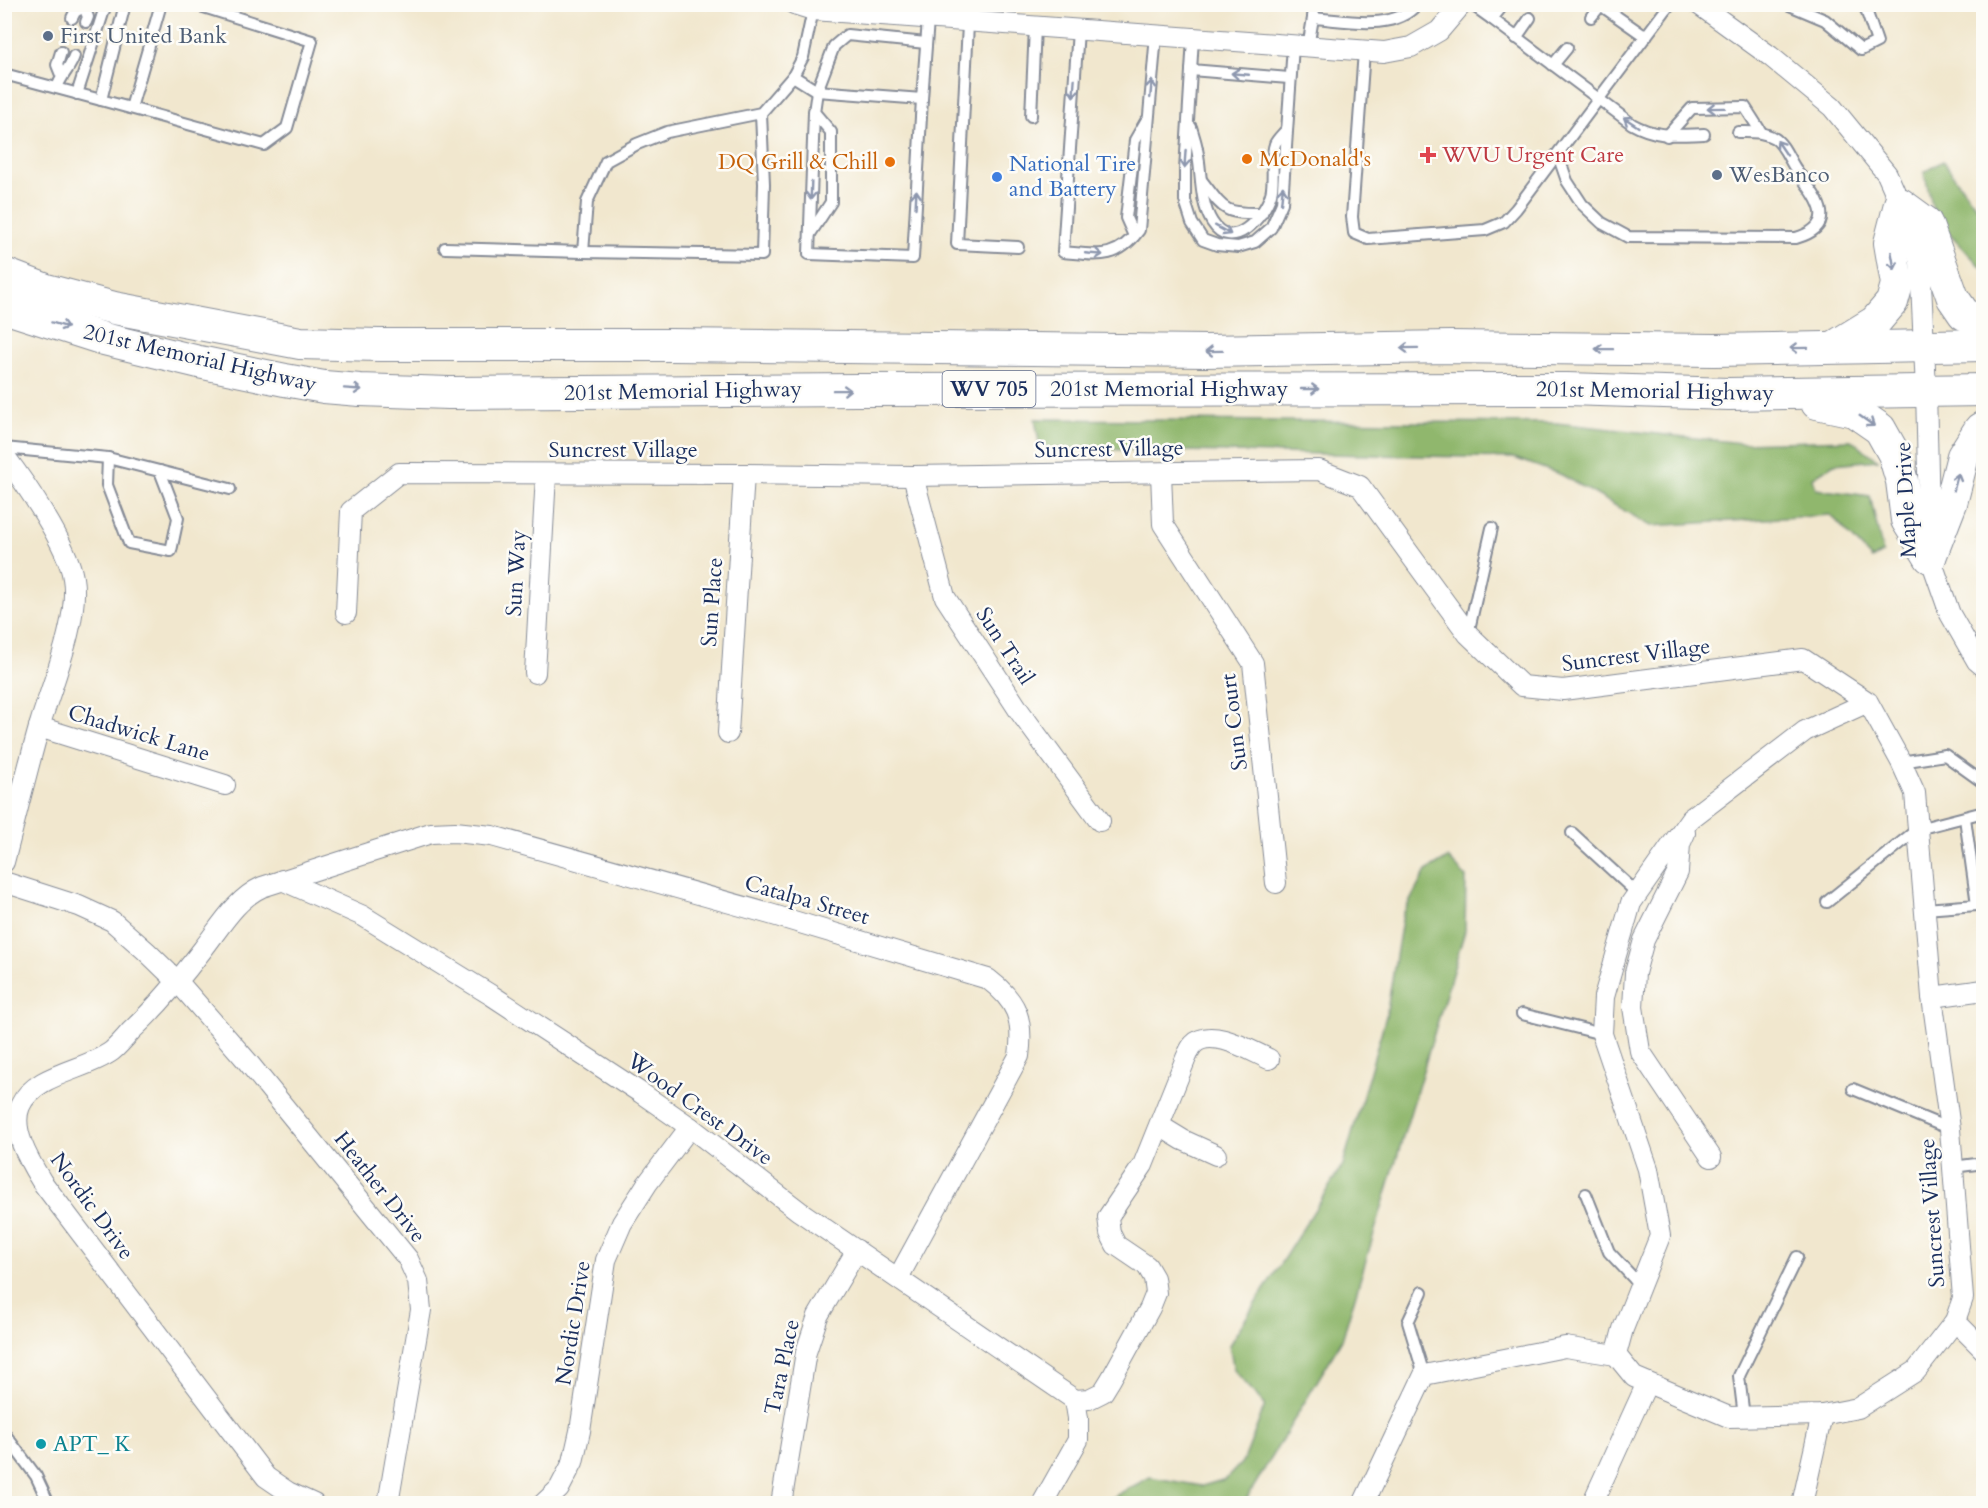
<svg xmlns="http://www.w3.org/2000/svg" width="1988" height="1508" viewBox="0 0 1988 1508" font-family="Cardo,serif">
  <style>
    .forest { fill: #90b76d; stroke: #567366; stroke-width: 1.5 }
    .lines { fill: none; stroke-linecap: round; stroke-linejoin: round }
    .lane-casing { stroke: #868b96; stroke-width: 14 }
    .street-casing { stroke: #868b96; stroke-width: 22 }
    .primary-casing { stroke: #868b96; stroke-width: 34 }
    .lane { stroke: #fff; stroke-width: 10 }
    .street { stroke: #fff; stroke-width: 20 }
    .primary { stroke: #fff; stroke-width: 32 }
    .oneway { stroke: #8d97ae }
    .service-dot { fill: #5c6f8a; stroke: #fdfcf7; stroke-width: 2 }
    .health-dot { fill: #e0444e; stroke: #fdfcf7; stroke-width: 2 }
    .food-dot { fill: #e8710a; stroke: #fdfcf7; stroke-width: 2 }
    .shop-dot { fill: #3f7fe0; stroke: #fdfcf7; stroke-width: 2 }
    .culture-dot { fill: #0f9aa8; stroke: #fdfcf7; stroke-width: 2 }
    .labels { text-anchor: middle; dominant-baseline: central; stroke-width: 5; stroke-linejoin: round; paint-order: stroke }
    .shield { fill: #fdfcf7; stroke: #5f6c8c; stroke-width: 1.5 }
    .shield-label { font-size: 21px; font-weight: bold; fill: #1b2f5e }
    .service-label { font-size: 22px; fill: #4e5e75; stroke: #fdfcf7; text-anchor: start }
    .health-label { font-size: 22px; fill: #be3a42; stroke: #fdfcf7; text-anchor: start }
    .food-label { font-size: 22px; fill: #c56008; stroke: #fdfcf7; text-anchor: start }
    .shop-label { font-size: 22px; fill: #366cbe; stroke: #fdfcf7; text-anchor: start }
    .street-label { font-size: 22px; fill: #1b2f5e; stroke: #fdfcf7 }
    .culture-label { font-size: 22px; fill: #0d838f; stroke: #fdfcf7; text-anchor: start }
  </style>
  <rect width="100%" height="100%" fill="#fdfcf7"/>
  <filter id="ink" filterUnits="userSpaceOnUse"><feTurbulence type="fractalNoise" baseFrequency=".0167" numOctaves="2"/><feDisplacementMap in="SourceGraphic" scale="12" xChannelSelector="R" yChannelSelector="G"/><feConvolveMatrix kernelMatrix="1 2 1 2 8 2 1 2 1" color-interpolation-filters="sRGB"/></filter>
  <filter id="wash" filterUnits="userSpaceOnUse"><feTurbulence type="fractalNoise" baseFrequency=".008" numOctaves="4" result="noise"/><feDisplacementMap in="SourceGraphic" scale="24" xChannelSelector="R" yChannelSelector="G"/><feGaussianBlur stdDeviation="1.35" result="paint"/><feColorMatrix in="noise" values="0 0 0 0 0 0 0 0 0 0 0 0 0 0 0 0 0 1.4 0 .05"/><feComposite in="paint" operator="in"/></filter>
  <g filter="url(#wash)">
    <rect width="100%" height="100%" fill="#f1e7ce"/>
    <g class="forest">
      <polygon points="1943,161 1983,216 1983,267 1981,267 1935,218 1924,172"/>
      <polygon points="1035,419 1556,423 1741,443 1851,440 1878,460 1834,464 1812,478 1816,489 1870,496 1883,553 1872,559 1831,515 1651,526 1562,475 1514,458 1040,448"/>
      <polygon points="1448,858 1466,877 1465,931 1342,1340 1244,1503 1102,1503 1150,1477 1202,1486 1226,1479 1244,1460 1265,1405 1234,1370 1229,1345 1343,1165 1386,1016 1403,914 1426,871"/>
    </g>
  </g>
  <g filter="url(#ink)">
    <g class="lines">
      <g class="lane-casing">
        <g id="lane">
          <polyline points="85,4 84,7 88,17 86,22"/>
          <polyline points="125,4 101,100 264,145 287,128 312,41 194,4"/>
          <polyline points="969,4 957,244 1018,247"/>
          <polyline points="1471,4 1492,19 1504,4"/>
          <polyline points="1599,4 1646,37"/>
          <polyline points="1787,4 1825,20 1861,50 1877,42 1864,4"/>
          <polyline points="1591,17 1600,6"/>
          <polyline points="72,18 75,12 84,7"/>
          <polyline points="1313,18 1314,4"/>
          <path d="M1492,19L1632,124C1657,138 1676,135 1704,134"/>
          <path d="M1078,30L1063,252C1097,255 1116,261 1139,230L1156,35"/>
          <polyline points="1193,38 1185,170 1185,201 1192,223 1203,240 1217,245 1238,247 1255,242 1271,228 1282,203 1293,46"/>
          <polyline points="1516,38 1530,18"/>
          <path d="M1308,47L1313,18C1345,20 1394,32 1417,4"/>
          <polyline points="1364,51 1352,217 1354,233 1368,239 1485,230 1504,222 1516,209 1670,4"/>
          <polyline points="1553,65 1567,48"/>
          <polyline points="1191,70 1289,78"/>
          <polyline points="4,74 101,100"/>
          <polyline points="61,75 57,65 61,52"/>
          <polyline points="793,76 817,91 922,99 928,20"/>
          <path d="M57,88C61,75 70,69 74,56"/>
          <polyline points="77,94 106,4"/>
          <polyline points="922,99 913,258 809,254 814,112 817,91 834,46 847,35 926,43"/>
          <polyline points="131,108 161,4"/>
          <polyline points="1031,116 1035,27"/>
          <path d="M1191,127C1193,134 1196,142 1197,149C1202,172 1199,201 1212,222C1232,254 1264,217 1271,194C1275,179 1270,158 1275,144C1277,139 1284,133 1287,129"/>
          <polyline points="1667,136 1692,108 1745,107 1761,132"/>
          <path d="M1558,155L1567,181L1582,204L1602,223L1628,237L1796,238C1844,224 1812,193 1795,168C1789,159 1783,143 1774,138C1762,131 1751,132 1738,132"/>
          <path d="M1202,181C1225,211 1224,214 1262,213"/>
          <polyline points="810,234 831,202 831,132 814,112"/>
          <polyline points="1134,236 1126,218 1135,140 1146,121"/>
          <polyline points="445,248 583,252 587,202 606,161 637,144 667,132 761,113 793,76 803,57 813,10"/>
          <polyline points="583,252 762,255 764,184 761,113"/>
          <polyline points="4,448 108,458 230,489"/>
          <polyline points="108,458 107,485 129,543 171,551 178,518 160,471"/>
          <polyline points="1468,634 1492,528"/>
          <polyline points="1901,762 1945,755 1984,783"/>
          <polyline points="1572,833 1637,893"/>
          <polyline points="1827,902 1918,829 1984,812"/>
          <polyline points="1925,909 1977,905 1965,818"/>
          <polyline points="1522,1014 1602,1034"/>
          <polyline points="1853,1089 1950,1129"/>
          <polyline points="1953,1167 1984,1163"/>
          <polyline points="1586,1194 1609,1252 1640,1285"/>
          <polyline points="1422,1292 1408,1322 1424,1375"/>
          <polyline points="1744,1417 1739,1376 1797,1257"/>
          <polyline points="4,1433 36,1476 49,1504"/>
        </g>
      </g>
      <g class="street-casing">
        <g id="street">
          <polyline points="794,4 813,10 1384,52 1411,47 1439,31 1462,4"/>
          <polyline points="1698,4 1770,56 1832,107 1887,174 1906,217 1920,262 1926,390 1930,557 1950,614 1977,661 1984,667"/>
          <path d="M4,455C25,483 68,545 73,578C80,618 52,684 40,724C27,770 16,816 4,862"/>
          <polyline points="1161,473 1163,524 1253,663 1276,883"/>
          <polyline points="913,476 945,597 1020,712 1100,821"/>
          <polyline points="346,613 351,511 399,473 744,474 913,476 1319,470 1360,486 1468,634 1522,686 1563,690 1803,659 1868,702 1901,762 1915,793 1932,997 1950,1129 1963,1298 1955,1321 1916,1371 1858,1408 1822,1415 1729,1417 1634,1377 1616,1355 1623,1329 1660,1236 1648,1169 1602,1034 1604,997 1631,903 1690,819 1805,731 1868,702"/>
          <polyline points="535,673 546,475"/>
          <polyline points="39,727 225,785"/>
          <polyline points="728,733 744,474"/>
          <polyline points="1685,833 1680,844 1678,872 1644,940 1635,973 1633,1007 1640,1051 1711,1157"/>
          <polyline points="282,880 363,916 491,995 641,1093 690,1127 799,1211 1075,1400"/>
          <polyline points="4,882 79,906 112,921 146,951 178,982 247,1061 408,1259 418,1281 421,1310 388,1504"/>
          <polyline points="1932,997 1984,990"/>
          <polyline points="1160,1126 1183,1140 1216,1155"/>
          <polyline points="1955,1321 1984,1350"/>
          <path d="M314,1504L288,1492L266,1477L42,1182C30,1162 10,1130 20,1106C35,1073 85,1071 112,1051C119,1045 125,1038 131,1031C158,1006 181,978 203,949C221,926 236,899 262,887L431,833L455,832L492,836L770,914L988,979C1017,1001 1024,1019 1019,1056L898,1278"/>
          <polyline points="543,1504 559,1489 573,1462 580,1431 606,1260 622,1223 647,1184 690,1127"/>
          <polyline points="781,1504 806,1352 818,1316 857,1250"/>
          <path d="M1042,1504L1078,1440V1418L1075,1400L1089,1399L1103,1392L1111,1379L1150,1308L1156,1293L1154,1278L1147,1266L1116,1245L1110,1233L1108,1217L1143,1165L1186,1058C1188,1054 1190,1048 1193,1045C1210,1026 1251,1051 1269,1059"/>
          <polyline points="1363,1504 1424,1375 1565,1347 1616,1355"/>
          <polyline points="1592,1504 1647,1383"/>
          <polyline points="1802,1504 1822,1415"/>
        </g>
      </g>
      <g class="primary-casing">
        <g id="primary">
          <polyline points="4,274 46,290 114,308 300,343 379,345 671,345 1206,351 1450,347 1714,350 1984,345"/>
          <polyline points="4,307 104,339 199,362 285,380 324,387 360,390 449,393 857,390 1567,389 1729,394 1984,390"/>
          <polyline points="1836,346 1875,322 1892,302 1897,284 1890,243 1900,204 1926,223 1953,298 1964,314 1984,323"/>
          <polyline points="1817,403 1854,411 1880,429 1894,454 1902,481 1907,520 1930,557"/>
          <polyline points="1930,557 1951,503 1963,456 1980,429 1984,427"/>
        </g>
      </g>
      <use href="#lane" class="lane"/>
      <use href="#street" class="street"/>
      <use href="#primary" class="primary"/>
    </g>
    <defs><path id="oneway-shaft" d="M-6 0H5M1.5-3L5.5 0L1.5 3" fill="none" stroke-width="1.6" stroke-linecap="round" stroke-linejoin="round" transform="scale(1.5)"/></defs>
    <g class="oneway">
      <use href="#oneway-shaft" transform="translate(1240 74) rotate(-175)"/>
      <use href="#oneway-shaft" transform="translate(1074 88) rotate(94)"/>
      <use href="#oneway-shaft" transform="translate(1151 89) rotate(-85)"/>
      <use href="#oneway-shaft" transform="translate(1716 108) rotate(179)"/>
      <use href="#oneway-shaft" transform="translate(1631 122) rotate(-147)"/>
      <use href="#oneway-shaft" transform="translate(1782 148) rotate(-124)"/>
      <use href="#oneway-shaft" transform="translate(1185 159) rotate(94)"/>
      <use href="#oneway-shaft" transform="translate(811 191) rotate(92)"/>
      <use href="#oneway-shaft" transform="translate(1282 195) rotate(-84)"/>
      <use href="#oneway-shaft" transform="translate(916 199) rotate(-87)"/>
      <use href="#oneway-shaft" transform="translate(1223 230) rotate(29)"/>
      <use href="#oneway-shaft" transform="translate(1094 254) rotate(5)"/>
      <use href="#oneway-shaft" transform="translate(1893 261) rotate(80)"/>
      <use href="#oneway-shaft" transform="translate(60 325) rotate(17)"/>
      <use href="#oneway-shaft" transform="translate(1409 348) rotate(179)"/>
      <use href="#oneway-shaft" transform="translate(1799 348) rotate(179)"/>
      <use href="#oneway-shaft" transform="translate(1604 349) rotate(-179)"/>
      <use href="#oneway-shaft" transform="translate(1214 351) rotate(179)"/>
      <use href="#oneway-shaft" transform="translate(353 389) rotate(4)"/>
      <use href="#oneway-shaft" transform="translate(1310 389)"/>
      <use href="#oneway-shaft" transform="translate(842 390) rotate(-1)"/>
      <use href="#oneway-shaft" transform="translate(1867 421) rotate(35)"/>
      <use href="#oneway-shaft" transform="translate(1956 482) rotate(-75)"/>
    </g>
  </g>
  <g class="service-dot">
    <circle cx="48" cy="36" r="6"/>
    <circle cx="1717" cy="175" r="6"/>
  </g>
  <path class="health-dot" d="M1425 146h6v6h6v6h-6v6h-6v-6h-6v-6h6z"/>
  <g class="food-dot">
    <circle cx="1247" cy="159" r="6"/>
    <circle cx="890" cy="162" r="6"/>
  </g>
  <circle class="shop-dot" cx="997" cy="177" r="6"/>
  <circle class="culture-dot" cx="41" cy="1444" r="6"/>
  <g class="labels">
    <rect class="shield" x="942.5" y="371" width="93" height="36" rx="4.5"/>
    <g class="shield-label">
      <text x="989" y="389">WV 705</text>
    </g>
    <g class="service-label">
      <text x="60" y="36">First United Bank</text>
      <text x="1729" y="175">WesBanco</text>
    </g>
    <g class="health-label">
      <text x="1442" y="155">WVU Urgent Care</text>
    </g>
    <g class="food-label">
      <text x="1259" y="159">McDonald's</text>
      <text x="878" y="162" text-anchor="end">DQ Grill &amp; Chill</text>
    </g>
    <g class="shop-label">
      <text x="1009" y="164">National Tire<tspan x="1009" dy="25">and Battery</tspan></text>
    </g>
    <g class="street-label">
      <text transform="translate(200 358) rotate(13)">201st Memorial Highway</text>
      <text x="1169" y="389">201st Memorial Highway</text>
      <text transform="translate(683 391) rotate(-1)">201st Memorial Highway</text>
      <text transform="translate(1655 391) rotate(1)">201st Memorial Highway</text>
      <text transform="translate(1109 449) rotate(-1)">Suncrest Village</text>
      <text x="623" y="450">Suncrest Village</text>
      <text transform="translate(1906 500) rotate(-93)">Maple Drive</text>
      <text transform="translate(516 573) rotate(-87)">Sun Way</text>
      <text transform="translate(712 602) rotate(-86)">Sun Place</text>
      <text transform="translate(1005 646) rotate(57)">Sun Trail</text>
      <text transform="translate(1636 655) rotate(-7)">Suncrest Village</text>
      <text transform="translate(1234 722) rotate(-97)">Sun Court</text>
      <text transform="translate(139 733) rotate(17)">Chadwick Lane</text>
      <text transform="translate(807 900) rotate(16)">Catalpa Street</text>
      <text transform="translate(700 1109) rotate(36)">Wood Crest Drive</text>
      <text transform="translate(380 1187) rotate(52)">Heather Drive</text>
      <text transform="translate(92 1206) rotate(54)">Nordic Drive</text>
      <text transform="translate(1932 1213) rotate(-94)">Suncrest Village</text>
      <text transform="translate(573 1323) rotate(-81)">Nordic Drive</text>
      <text transform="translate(782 1367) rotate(-78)">Tara Place</text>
    </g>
    <g class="culture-label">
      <text x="53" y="1444">APT_ K</text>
    </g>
  </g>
  <rect width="1988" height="1508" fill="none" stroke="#fdfcf7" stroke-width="24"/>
</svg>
